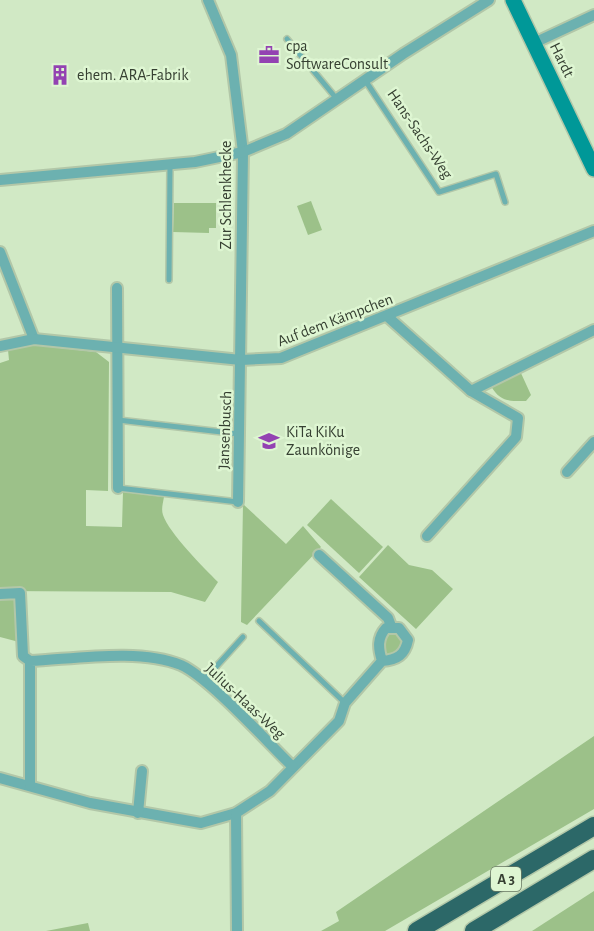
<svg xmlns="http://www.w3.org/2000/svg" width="594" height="931" viewBox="0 0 594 931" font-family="'Alegreya Sans',sans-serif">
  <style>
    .green { fill: #9cc189 }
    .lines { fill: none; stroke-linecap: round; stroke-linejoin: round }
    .service-casing { stroke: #b2c7a8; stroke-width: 8 }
    .minor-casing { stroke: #b2c7a8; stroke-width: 14 }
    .secondary-casing { stroke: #b2c7a8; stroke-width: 18 }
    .motorway-casing { stroke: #b2c7a8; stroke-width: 21 }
    .service { stroke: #6cb1b0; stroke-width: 5 }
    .minor { stroke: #6cb1b0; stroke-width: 10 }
    .secondary { stroke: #009898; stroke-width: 15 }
    .motorway { stroke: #2c6868; stroke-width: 18 }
    .labels { text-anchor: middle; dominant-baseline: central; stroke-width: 5; stroke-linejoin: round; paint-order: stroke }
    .shield { fill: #def6d2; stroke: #687762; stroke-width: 1.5 }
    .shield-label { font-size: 15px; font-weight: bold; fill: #364032 }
    .poi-label { font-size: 16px; fill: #364032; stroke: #def6d2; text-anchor: start }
    .street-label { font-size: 16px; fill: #364032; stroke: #def6d2 }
  </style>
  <rect width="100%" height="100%" fill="#d1e9c5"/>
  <g class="green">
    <polygon points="311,201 322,230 308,235 297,206"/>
    <polygon points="174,203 216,203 216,228 209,228 209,233 173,232"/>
    <path d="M32,345L96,352L109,362L108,491L86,490V526L122,527L123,492L164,497C163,503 161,509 163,515C169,533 204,568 218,582L205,602L171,592L0,591V363L9,360L8,350Z"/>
    <path d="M520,371L531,395L526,401C509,401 500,402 491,386Z"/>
    <polygon points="331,499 383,547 359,573 307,525"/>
    <polygon points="243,504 286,544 303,526 321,547 247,625 241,622"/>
    <polygon points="388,545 409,565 432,570 453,589 416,629 359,577"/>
    <polygon points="0,596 17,596 19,642 0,637"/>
    <polygon points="393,629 404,642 398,651 386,657 383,648 385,634"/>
    <polygon points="594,736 594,809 385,931 321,931 339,921 336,912"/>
    <polygon points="594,891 594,931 532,931"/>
    <polygon points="88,923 90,931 46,931"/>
  </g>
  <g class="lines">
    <g class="service-casing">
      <g id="service">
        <polyline points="287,39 336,98"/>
        <polyline points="365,80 439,192 496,174 505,202"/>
        <polyline points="169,280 170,165"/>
        <polyline points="118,420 239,434"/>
        <polyline points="118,488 238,502"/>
        <polyline points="259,621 345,703"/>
        <polyline points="204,680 243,637"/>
      </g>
    </g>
    <g class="minor-casing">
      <g id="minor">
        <polyline points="208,0 231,55 243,152 238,502"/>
        <polyline points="534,43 594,15"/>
        <polyline points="0,180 195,162 243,152 286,134 403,54 489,0"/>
        <polyline points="0,252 34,339"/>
        <polyline points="117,288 118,488"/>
        <polyline points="388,317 471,391 518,418 516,437 427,536"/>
        <polyline points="0,346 34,339 241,360 281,358 594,231"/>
        <polyline points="471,391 594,330"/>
        <polyline points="567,472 594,442"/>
        <polyline points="319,555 388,618 391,626"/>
        <polyline points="0,594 20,593 23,656 30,661"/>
        <path d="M0,778L90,803L201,823L236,813L270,791L339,721L345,703L382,661C397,660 405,655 408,640L399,628H386C377,638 378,648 382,661"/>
        <path d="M30,785V661C74,659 140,648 181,665C210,678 267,742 293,767"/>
        <polyline points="138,813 142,771"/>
        <polyline points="236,813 237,931"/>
      </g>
    </g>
    <g class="secondary-casing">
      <polyline id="secondary" points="513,0 594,169"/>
    </g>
    <g class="motorway-casing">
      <g id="motorway">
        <polyline points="417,931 594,826"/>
        <polyline points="474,931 594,859"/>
      </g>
    </g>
    <use href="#service" class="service"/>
    <use href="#minor" class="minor"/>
    <use href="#secondary" class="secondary"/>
    <use href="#motorway" class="motorway"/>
  </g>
  <defs>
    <g id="office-bare" transform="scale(1.62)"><path d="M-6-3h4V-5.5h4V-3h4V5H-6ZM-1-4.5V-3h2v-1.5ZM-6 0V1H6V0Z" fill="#9342b2" stroke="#def6d2" stroke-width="2.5" paint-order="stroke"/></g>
    <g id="building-bare" transform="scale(1.62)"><path d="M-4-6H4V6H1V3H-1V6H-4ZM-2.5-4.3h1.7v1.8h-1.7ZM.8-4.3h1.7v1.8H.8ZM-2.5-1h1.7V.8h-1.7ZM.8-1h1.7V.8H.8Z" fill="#9342b2" stroke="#def6d2" stroke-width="2.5" paint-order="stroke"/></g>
    <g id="school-bare" transform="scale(1.62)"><path d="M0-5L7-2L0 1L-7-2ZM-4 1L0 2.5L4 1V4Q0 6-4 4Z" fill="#9342b2" stroke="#def6d2" stroke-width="2.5" paint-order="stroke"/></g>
  </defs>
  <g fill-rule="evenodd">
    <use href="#office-bare" x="269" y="55"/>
    <use href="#building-bare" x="60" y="75"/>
    <use href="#school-bare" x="269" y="441"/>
  </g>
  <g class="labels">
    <rect class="shield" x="491" y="867" width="30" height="24" rx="4.5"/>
    <g class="shield-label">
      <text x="506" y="879">A 3</text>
    </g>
    <g class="poi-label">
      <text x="286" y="46">cpa<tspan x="286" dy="18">SoftwareConsult</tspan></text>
      <text x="77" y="75">ehem. ARA-Fabrik</text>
      <text x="286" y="432">KiTa KiKu<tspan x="286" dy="18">Zaunkönige</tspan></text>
    </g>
    <g class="street-label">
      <text transform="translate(562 60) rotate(64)">Hardt</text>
      <text transform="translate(420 134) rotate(56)">Hans-Sachs-Weg</text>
      <text transform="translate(226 195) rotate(-90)">Zur Schlenkhecke</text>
      <text transform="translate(335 320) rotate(-21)">Auf dem Kämpchen</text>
      <text transform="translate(225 430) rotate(-88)">Jansenbusch</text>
      <text transform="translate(245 701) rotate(43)">Julius-Haas-Weg</text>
    </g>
  </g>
</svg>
